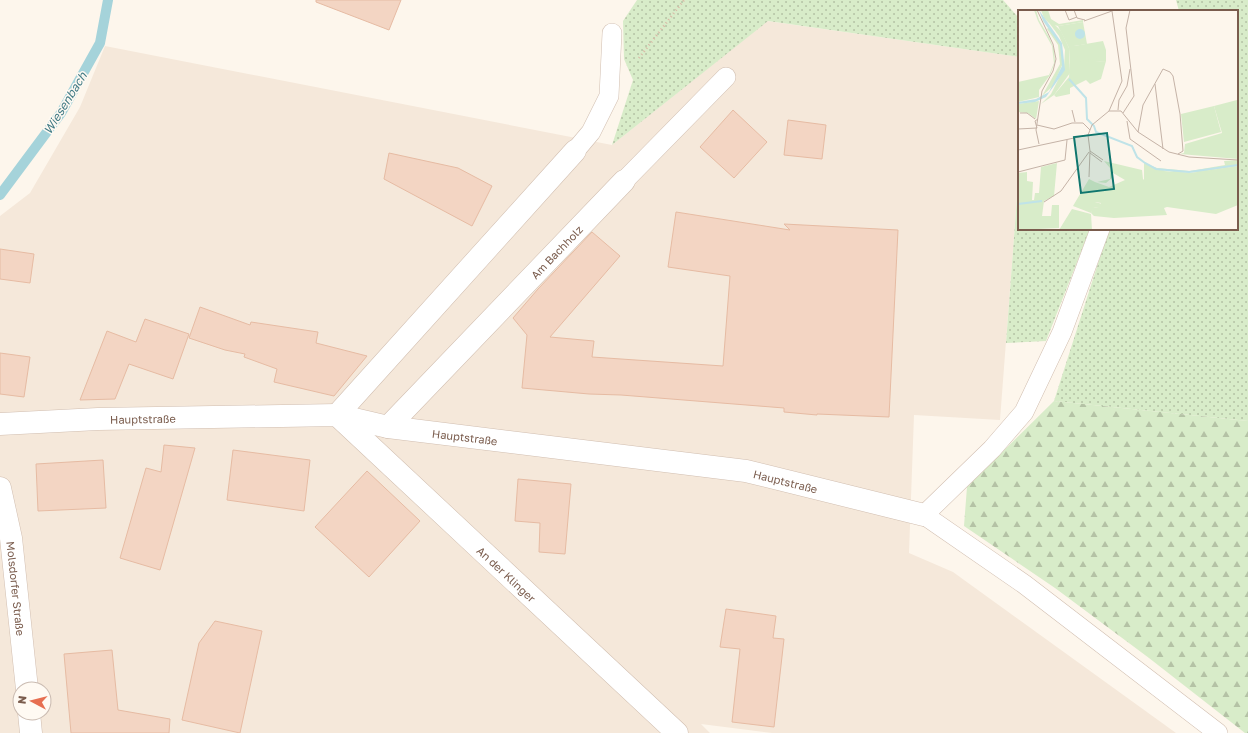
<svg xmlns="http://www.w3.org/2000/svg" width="1248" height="733" viewBox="0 0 1248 733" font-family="'Golos Text',sans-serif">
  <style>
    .residential { fill: #f5e8da; fill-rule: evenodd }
    .grass { fill: url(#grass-dots) }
    .forest { fill: url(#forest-firs) }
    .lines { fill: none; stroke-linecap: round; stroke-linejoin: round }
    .stream { stroke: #a5d3da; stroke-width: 10 }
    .building { fill: #f3d5c3; stroke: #e6bba3 }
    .service-casing { stroke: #d1beb0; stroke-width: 20 }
    .minor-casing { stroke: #d1beb0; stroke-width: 23 }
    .tertiary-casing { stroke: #d1beb0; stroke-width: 23 }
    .path { stroke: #d9b8a5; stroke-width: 2.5; stroke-dasharray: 1 3; stroke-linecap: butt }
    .service { stroke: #fff; stroke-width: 19 }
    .minor { stroke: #fff; stroke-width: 22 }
    .tertiary { stroke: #fff; stroke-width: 22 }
    .labels { text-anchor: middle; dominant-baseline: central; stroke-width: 3; stroke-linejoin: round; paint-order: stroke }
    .street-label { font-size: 11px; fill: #7a5c4d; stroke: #fffaf3 }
    .water-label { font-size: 12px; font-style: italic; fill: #437c86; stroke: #fffaf3 }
    .inset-river { fill: none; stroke: #bfe3e8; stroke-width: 2 }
    .inset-road { fill: none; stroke: #c5b3a7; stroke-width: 1 }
    .view { fill: #0f766e; fill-opacity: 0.15; stroke: #0f766e; stroke-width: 2 }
    .inset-edge { fill: none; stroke: #7a5c4d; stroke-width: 2 }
  </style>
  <defs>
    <pattern id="grass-dots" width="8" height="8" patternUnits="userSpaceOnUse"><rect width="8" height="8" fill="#d8ecc9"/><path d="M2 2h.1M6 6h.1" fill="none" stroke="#b4c2a5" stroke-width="1.8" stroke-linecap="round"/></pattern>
    <pattern id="forest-firs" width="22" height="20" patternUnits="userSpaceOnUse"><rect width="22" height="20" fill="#d8ecc9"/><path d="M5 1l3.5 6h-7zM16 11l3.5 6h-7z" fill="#b4c2a5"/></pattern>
  </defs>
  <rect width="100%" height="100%" fill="#fdf6ec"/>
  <path class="residential" d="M767,21L1019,57V171L1000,420L914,415L909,553L953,572L1176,733H772L701,724L710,733H0V216L30,193L80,107L105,46L612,145ZM20,689H44V713H20Z"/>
  <g class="grass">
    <polygon points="637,0 1003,0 1019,18 1019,57 768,21 612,145 633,80 624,59 623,21"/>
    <polygon points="1176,0 1248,0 1248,421 1054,401 1109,229 1237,229 1237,11 1179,11"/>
    <polygon points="1019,171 1019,229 1090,229 1046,341 1006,343"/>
  </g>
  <polygon class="forest" points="1054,401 1248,421 1248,733 1245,733 1149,658 1055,588 964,526 967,487"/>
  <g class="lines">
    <polyline class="stream" points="0,195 61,113 100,43 108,0"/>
  </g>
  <g class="building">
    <polygon points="316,0 401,0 389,30 316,2"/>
    <polygon points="733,110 767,142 734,178 700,147"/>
    <polygon points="788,120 826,125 822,159 784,155"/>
    <polygon points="389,153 458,168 492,186 472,226 384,179"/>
    <polygon points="676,212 790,230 784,224 898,230 889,417 817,414 817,415 784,412 784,408 621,395 589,394 522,388 527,335 513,318 538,289 592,232 620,256 550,337 594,341 592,357 723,366 730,276 668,267"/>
    <polygon points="0,249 34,254 30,283 0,279"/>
    <polygon points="200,307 250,325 251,322 318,332 316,343 367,356 334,396 274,382 277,369 244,357 245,354 225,350 189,338"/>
    <polygon points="145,319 189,334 173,379 129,364 115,399 80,400 107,331 136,342"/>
    <polygon points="0,353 30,357 24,397 0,394"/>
    <polygon points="164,445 195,448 160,570 120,558 146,468 161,472"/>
    <polygon points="233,450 310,460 304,511 227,500"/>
    <polygon points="103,460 106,508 38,511 36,464"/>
    <polygon points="367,471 420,521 369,577 315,527"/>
    <polygon points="518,479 571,484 565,554 539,552 540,523 515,521"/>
    <polygon points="726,609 776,616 773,638 784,639 774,727 732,722 740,649 720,647"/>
    <polygon points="215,621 262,631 240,733 182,720 199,643"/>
    <polygon points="112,650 118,710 170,719 169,733 71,733 64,654"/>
  </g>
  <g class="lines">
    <g class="service-casing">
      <g id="service">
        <polyline points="575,151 591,132 609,96 612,33"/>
        <polyline points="624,181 726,77"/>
        <polyline points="1100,229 1062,332 1024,412 992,449 924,515 1024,584 1218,733"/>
      </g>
    </g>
    <g class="minor-casing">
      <g id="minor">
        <polyline points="337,415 575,151"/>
        <path id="s1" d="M338,416L677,733"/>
        <path id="s2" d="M0,424L98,419L337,415L388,427L746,471L924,515"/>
        <path id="s3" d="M388,427L624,181"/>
      </g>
    </g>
    <g class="tertiary-casing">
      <g id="tertiary">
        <path id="s4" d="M0,488L11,538L27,689"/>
        <polyline points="29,713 31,733"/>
      </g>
    </g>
    <polyline class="path" points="639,58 684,0"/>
    <use href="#service" class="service"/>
    <use href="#minor" class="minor"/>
    <use href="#tertiary" class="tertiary"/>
  </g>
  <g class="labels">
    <g class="street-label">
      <text stroke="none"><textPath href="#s3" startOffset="243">Am Bachholz</textPath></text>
      <text stroke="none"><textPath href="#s2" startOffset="143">Hauptstraße</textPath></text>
      <text stroke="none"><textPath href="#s2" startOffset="467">Hauptstraße</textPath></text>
      <text stroke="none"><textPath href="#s2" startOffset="791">Hauptstraße</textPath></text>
      <text stroke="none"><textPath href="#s1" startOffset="231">An der Klinger</textPath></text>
      <text stroke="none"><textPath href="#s4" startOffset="102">Molsdorfer Straße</textPath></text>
    </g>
    <g class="water-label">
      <text transform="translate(65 103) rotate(-58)">Wiesenbach</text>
    </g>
  </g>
  <g transform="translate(1018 10)">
    <rect width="220" height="220" fill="#fdf6ec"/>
    <path d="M16,0H18L21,10L31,27L36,39L37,52L32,65L21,80V87L0,92V72L31,65L36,53L34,36L20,11ZM35,13L43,21L51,38L52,63L36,85L23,94L33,84L46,58L47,40L41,26L32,14ZM85,31L88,40V51L56,54V36ZM219,90L220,149L162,144L166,143L167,134L204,123L196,96ZM21,91L18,109L10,103L0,102V94ZM86,151L124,160L125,169L133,176V160L172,163L220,156V195L198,204L149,197L146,198L149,205L96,208L76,206L73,203L75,197L83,198V193L77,192V172L91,177L107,170L95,163V167L88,173L79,172L92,169V158ZM39,153L36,186L26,191L24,206H33L34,195H41V218L0,220V163L9,162V171L15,172L14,190H16L17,183H21L23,157ZM54,199L73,204L74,220H41Z" fill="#d8ecc9"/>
    <path d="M23,0H30L33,9L41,14L65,10V12L40,16L32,14L26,8ZM31,17L43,35L45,53L35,76L24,86L42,54L40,35L29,19ZM88,51L83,69L72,74L68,70L52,78V84L38,87L36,85L51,67L52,53ZM220,150V156L183,162L159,163L148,160L140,163L133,161V180H127L126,176V153L139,158L172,161L207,155L206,151ZM71,169L77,172V192L88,195L85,199L76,197L73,203L55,196Z" fill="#d8ecc9"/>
    <path d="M65,12L69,34L56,36V54L52,53L51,38L40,16Z" fill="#d8ecc9"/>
    <path d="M196,96L203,122L166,132L163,104Z" fill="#d8ecc9"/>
    <path d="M79,35L81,48L60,52L58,38Z" fill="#d8ecc9"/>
    <path d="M21,0L44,33L47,60L28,87L17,92L0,94V92L18,89L31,82L44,56L42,35L25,11ZM57 24a5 5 0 1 1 10 0a5 5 0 1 1-10 0Z" fill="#bfe3e8"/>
    <path class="inset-river" d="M51,69L68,88L69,109L76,116L78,122L114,136L119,147L127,153L138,159L171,162L220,155M0,194L24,191"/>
    <path class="inset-road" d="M19,0L35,34L38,49L35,61L24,81L18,120L21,134M47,0L51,10L59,7M56,0L59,8L67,10M66,11L94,1M145,59L152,62L155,66L162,104L165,141L160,144M137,74L145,139M54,100L57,112M100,100L101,90L109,76L112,59M91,101H103L120,122L151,142L171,147L220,150M2,103H9L17,109M105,103L116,86L108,18L112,0M109,111L112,129L143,151M19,115L36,119L54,113H65L72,120M0,119L19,118L17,111L20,109M120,122L125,95L145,59M0,140L70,125M72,141L85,150M72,143L84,152M0,162L47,150L49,130M71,167L72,141L70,125L74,115L91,101L104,71L94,1M26,192L43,181L71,142"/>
    <path class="view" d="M89,123L96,179L63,183L56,127Z"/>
    <rect width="220" height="220" class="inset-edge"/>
  </g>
  <g transform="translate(32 701) rotate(277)"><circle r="19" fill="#fffaf3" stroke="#cabbb1"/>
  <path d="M0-3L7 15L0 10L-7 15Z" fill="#e76f51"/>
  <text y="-6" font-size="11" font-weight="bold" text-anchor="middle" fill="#7a5c4d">N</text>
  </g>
</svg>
